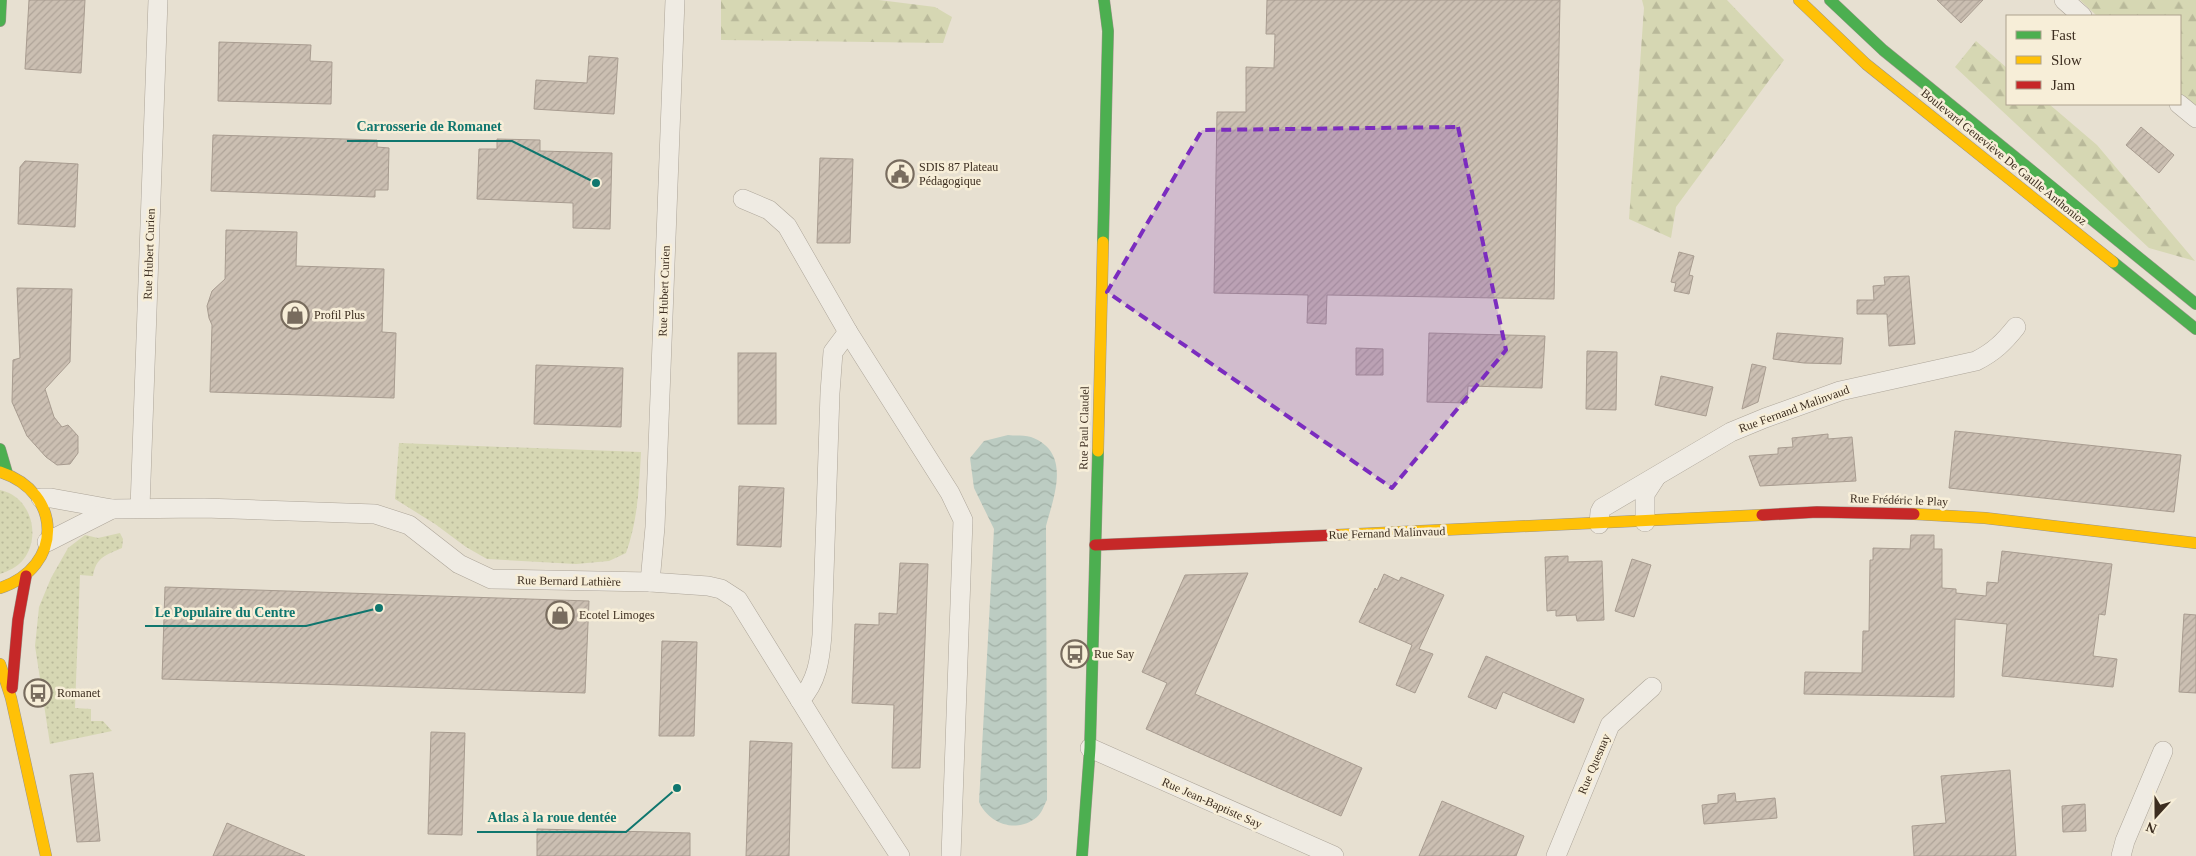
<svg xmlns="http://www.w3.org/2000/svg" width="2196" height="856" viewBox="0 0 2196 856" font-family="'Times New Roman',serif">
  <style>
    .grass { fill: url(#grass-dots) }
    .forest { fill: url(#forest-firs) }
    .water { fill: url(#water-waves) }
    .building { fill: url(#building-hatch); stroke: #a89c90 }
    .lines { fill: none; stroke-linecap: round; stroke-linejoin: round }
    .street-casing { stroke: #ada599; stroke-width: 20 }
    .fast-casing { stroke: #9c958a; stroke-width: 12 }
    .slow-casing { stroke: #9c958a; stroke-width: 12 }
    .jam-casing { stroke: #9c958a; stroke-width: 12 }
    .street { stroke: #efebe3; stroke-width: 19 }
    .fast { stroke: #4caf50; stroke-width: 11 }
    .slow { stroke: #ffc107; stroke-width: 11 }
    .jam { stroke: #c62828; stroke-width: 11 }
    .marked { fill: #7b2cbf; fill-opacity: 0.2; stroke: #7b2cbf; stroke-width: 4; stroke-dasharray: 10 6; stroke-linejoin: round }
    .labels { text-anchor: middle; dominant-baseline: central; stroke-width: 5; stroke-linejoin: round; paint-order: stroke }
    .street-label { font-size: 12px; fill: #3d2e20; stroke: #f7eed8 }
    .poi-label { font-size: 12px; fill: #3d2e20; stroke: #f7eed8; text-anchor: start }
    .leader { fill: none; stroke: #0f766e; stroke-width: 2 }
    .callout-dot { fill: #0f766e; stroke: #f7eed8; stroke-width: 2 }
    .callout-label { font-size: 14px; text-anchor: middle; font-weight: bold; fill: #0f766e; stroke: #f7eed8; stroke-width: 5; stroke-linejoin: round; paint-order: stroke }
  </style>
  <defs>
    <pattern id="grass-dots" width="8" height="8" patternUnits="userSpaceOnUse" patternTransform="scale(1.25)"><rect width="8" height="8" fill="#d6d7b3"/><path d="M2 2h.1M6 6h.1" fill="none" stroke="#b9b99a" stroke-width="1.8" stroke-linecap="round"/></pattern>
    <pattern id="forest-firs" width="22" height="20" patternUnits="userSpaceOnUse" patternTransform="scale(1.25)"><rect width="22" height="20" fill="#d6d7b3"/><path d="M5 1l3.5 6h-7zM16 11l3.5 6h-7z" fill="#b9b99a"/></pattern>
    <pattern id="water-waves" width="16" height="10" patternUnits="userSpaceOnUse" patternTransform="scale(1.25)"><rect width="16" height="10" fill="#bcccc2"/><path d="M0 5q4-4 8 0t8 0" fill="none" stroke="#a2b0a6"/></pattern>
    <pattern id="building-hatch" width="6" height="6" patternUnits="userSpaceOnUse" patternTransform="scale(1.25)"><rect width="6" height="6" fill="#cbbfb2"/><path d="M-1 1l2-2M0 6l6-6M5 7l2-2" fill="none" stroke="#afa499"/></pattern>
  </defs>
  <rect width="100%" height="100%" fill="#e7e0d1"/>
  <g class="grass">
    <path d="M399,443L641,452C639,487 638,520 626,553L609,561L576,564L487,559L466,547L435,524L395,499Z"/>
    <path d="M0,490C31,496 42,537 23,560C17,567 9,571 0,574Z"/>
    <path d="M120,533L123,539L122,548C106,555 96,557 93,576L80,575L75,708L91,709V721H103L112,731L50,744L35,646L39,607L51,578L68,548L85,535L98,538Z"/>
  </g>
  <g class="forest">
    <polygon points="721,0 879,0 935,7 952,17 943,43 721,40"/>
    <polygon points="1642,0 1727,0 1784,60 1676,207 1671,238 1629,219 1644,8"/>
    <polygon points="2080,0 2196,0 2196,111 2180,96 2180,16 2097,16"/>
    <polygon points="1976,41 2007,68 2007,104 2049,104 2097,145 2195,261 2149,248 1955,67"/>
  </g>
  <path class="water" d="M1008,435C1015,436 1024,435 1031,437C1072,452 1054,496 1046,526L1047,800C1044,805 1042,813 1037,817C1017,834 989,824 979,802L994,529L974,488L970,458L984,441Z"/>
  <g class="building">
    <polygon points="29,0 85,0 81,73 25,69"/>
    <polygon points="1267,0 1560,0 1554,299 1327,295 1326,324 1307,323 1308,295 1214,293 1217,112 1246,112 1246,67 1274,68 1275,34 1266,34"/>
    <polygon points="1937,0 1983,0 1961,23"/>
    <polygon points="219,42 311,45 310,61 332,62 331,104 218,101"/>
    <polygon points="589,56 618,58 614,114 534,109 536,80 587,83"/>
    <polygon points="2141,127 2174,155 2159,173 2126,145"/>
    <polygon points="213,135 377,140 377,147 389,148 388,190 375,190 375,197 211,191"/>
    <polygon points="497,139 540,140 540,151 612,153 610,229 573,228 573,203 477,199 479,149 497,149"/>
    <polygon points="820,158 853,159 850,243 817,243"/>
    <polygon points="25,161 78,164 75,227 18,224 20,167"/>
    <polygon points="226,230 297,232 296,266 384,269 382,332 396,333 394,398 210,392 212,325 209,318 207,306 212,291 225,279"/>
    <polygon points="1679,252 1694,256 1689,275 1693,276 1689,294 1674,291 1676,283 1671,282"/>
    <polygon points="1909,276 1915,344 1889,346 1887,314 1857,314 1857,300 1874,300 1873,286 1885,285 1884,277"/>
    <polygon points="17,288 72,289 70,362 45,389 54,417 62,427 68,425 78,436 78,453 70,464 57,465 46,457 27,436 12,402 13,360 20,358"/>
    <polygon points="1429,333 1545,336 1542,388 1468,386 1467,403 1427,402"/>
    <polygon points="1777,333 1843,338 1841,364 1804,363 1773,359"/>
    <polygon points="1356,348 1383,349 1383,375 1356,375"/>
    <polygon points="1587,351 1617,352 1616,410 1586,409"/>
    <rect x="738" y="353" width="38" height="71"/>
    <polygon points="1752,364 1766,367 1758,402 1742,409"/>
    <polygon points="536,365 623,368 621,427 534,424"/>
    <polygon points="1661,376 1713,387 1706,416 1655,405"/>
    <polygon points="1955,431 2181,455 2174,512 1949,488"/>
    <polygon points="1828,434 1828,439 1852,437 1856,481 1760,486 1749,456 1778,454 1778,448 1793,447 1792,438"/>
    <polygon points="739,486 784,488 781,547 737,545"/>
    <polygon points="1911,535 1934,535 1934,549 1942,549 1942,588 1956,589 1956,593 1986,596 1987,582 1998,583 2002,551 2112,564 2105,615 2099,614 2093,656 2117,659 2113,687 2002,676 2007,624 1955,619 1954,697 1804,694 1805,672 1862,673 1863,631 1869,631 1870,560 1873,560 1873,548 1910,549"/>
    <polygon points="1568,556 1568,562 1602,561 1604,620 1577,621 1576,615 1556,616 1556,610 1547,611 1545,557"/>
    <polygon points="1632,559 1651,565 1634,617 1615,611"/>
    <polygon points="900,563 928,564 920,768 892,768 894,705 852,703 855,624 879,625 879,613 897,614"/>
    <polygon points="1248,573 1195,694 1362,768 1341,816 1146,729 1167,683 1142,672 1185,575"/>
    <polygon points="1384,574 1399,581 1401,577 1444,595 1419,649 1433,654 1415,693 1396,685 1412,645 1359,622 1375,588 1377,590"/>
    <polygon points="165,587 589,601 585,693 162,679"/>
    <polygon points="2184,614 2196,615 2196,693 2179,692"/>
    <polygon points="662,641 697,642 694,736 659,736"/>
    <polygon points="1486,656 1584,699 1574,723 1503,692 1496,709 1468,697"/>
    <polygon points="431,732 465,733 462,835 428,834"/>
    <polygon points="750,741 792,743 789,856 746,856"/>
    <polygon points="2010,770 2016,856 1914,856 1912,826 1946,823 1941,776"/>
    <polygon points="93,773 100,841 77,842 70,775"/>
    <polygon points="1735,793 1736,802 1775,798 1777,818 1704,824 1702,805 1718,803 1718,795"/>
    <polygon points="1442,801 1524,836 1516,856 1419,856"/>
    <polygon points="2085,804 2086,831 2063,832 2062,806"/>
    <polygon points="227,823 305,856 213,856"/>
    <polygon points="537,829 690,833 690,856 537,856"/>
  </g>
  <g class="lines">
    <g class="street-casing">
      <g id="street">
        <polyline points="2064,0 2082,16"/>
        <polyline points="2179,104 2196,118"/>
        <polyline points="743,199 769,210 787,226 848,332 950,493 963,520 951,856"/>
        <polyline points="41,498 51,498 112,509 204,508 375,514 409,525 459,564 491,579 650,582 708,586 721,589 738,600 836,758 900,856"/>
        <polyline points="140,508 158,0"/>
        <polyline points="1645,522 1645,494 1656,477"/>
        <path d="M1599,524L1600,512L1602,508L1731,432L1765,418L1840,391L1976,361C1994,352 2004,342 2016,327"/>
        <polyline points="47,542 112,509"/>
        <polyline points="650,582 655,527 675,0"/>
        <path d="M800,700C817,682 820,660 822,635L830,393L833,352L848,332"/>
        <polyline points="1090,748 1334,856"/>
        <polyline points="1556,856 1610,725 1652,687"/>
        <polyline points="2121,856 2125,841 2163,751"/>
      </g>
    </g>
    <g class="fast-casing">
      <g id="fast">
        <polyline points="1830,0 1883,50 2196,304"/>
        <polyline points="0,21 1,0"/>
        <polyline points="1103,242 1108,31 1104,0"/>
        <polyline points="2113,262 2196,329"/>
        <polyline points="0,449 7,473"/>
        <polyline points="1082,856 1090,748 1098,451"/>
      </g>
    </g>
    <g class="slow-casing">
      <g id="slow">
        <polyline points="1799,0 1866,64 2113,262"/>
        <polyline points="1098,451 1103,242"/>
        <path d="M0,472C63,492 64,567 0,588"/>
        <polyline points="1914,514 1985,518 2196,543"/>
        <polyline points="1336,535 1762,515"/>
        <polyline points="0,664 11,698 46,856"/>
      </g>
    </g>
    <g class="jam-casing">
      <g id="jam">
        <polyline points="1762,515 1817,512 1914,514"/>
        <polyline points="1095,545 1336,535"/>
        <polyline points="12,688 18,620 26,576"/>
      </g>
    </g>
    <use href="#street" class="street"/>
    <use href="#fast" class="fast"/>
    <use href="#slow" class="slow"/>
    <use href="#jam" class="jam"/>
  </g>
  <path class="marked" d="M1458,127L1506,350L1392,488L1107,292L1202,130Z"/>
  <defs>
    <g id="civic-ring" transform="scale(1.4375)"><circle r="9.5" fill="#f7eed8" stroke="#786c5e" stroke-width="1.5"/><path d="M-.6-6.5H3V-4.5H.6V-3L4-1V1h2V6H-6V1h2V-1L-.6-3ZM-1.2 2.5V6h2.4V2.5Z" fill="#786c5e"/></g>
    <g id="shop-ring" transform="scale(1.4375)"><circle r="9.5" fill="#f7eed8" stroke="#786c5e" stroke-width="1.5"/><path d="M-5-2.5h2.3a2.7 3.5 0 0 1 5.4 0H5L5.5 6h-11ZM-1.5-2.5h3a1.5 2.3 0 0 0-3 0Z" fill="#786c5e"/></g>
    <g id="bus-ring" transform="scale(1.4375)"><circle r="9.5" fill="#f7eed8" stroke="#786c5e" stroke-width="1.5"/><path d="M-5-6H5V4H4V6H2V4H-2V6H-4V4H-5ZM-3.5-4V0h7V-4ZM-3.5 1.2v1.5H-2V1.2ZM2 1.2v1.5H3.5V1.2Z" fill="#786c5e"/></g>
  </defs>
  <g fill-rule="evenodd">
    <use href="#civic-ring" x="900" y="174"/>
    <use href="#shop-ring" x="295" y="315"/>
    <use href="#shop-ring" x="560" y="615"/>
    <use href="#bus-ring" x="1075" y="654"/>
    <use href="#bus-ring" x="38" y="693"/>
  </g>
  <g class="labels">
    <g class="street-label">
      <text transform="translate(2004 157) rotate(39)">Boulevard Geneviève De Gaulle Anthonioz</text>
      <text transform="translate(149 254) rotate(-88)">Rue Hubert Curien</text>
      <text transform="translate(664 291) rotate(-88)">Rue Hubert Curien</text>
      <text transform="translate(1794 409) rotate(-20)">Rue Fernand Malinvaud</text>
      <text transform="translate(1084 428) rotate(-89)">Rue Paul Claudel</text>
      <text transform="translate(1899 500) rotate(2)">Rue Frédéric le Play</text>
      <text transform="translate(1387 533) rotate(-2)">Rue Fernand Malinvaud</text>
      <text transform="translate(569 581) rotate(1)">Rue Bernard Lathière</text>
      <text transform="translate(1594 764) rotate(-67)">Rue Quesnay</text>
      <text transform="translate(1212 803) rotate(24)">Rue Jean-Baptiste Say</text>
    </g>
    <g class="poi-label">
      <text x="919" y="167">SDIS 87 Plateau<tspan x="919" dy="14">Pédagogique</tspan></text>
      <text x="314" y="315">Profil Plus</text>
      <text x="579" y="615">Ecotel Limoges</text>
      <text x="1094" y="654">Rue Say</text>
      <text x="57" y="693">Romanet</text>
    </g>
  </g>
  <path class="leader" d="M596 183L512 141H347M379 608L306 626H145M677 788L626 832H477"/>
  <g class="callout-dot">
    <circle cx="596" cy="183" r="5"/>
    <circle cx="379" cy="608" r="5"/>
    <circle cx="677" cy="788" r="5"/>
  </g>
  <g class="callout-label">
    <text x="429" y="131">Carrosserie de Romanet</text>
    <text x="225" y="617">Le Populaire du Centre</text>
    <text x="552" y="822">Atlas à la roue dentée</text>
  </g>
  <rect x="2006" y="15" width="175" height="90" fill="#f7eed8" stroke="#ada18e"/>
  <rect x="2016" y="31" width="25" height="8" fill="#4caf50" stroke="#ada18e"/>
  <text x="2051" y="40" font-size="15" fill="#3d2e20">Fast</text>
  <rect x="2016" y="56" width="25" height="8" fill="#ffc107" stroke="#ada18e"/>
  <text x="2051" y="65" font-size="15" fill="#3d2e20">Slow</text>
  <rect x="2016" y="81" width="25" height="8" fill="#c62828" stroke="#ada18e"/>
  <text x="2051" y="90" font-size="15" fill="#3d2e20">Jam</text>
  <g transform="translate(2156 816) rotate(201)" stroke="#f7eed8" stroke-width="4" paint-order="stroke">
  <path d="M0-4L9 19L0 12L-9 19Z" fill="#3d2e20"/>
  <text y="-8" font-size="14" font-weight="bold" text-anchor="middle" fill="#3d2e20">N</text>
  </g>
</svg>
